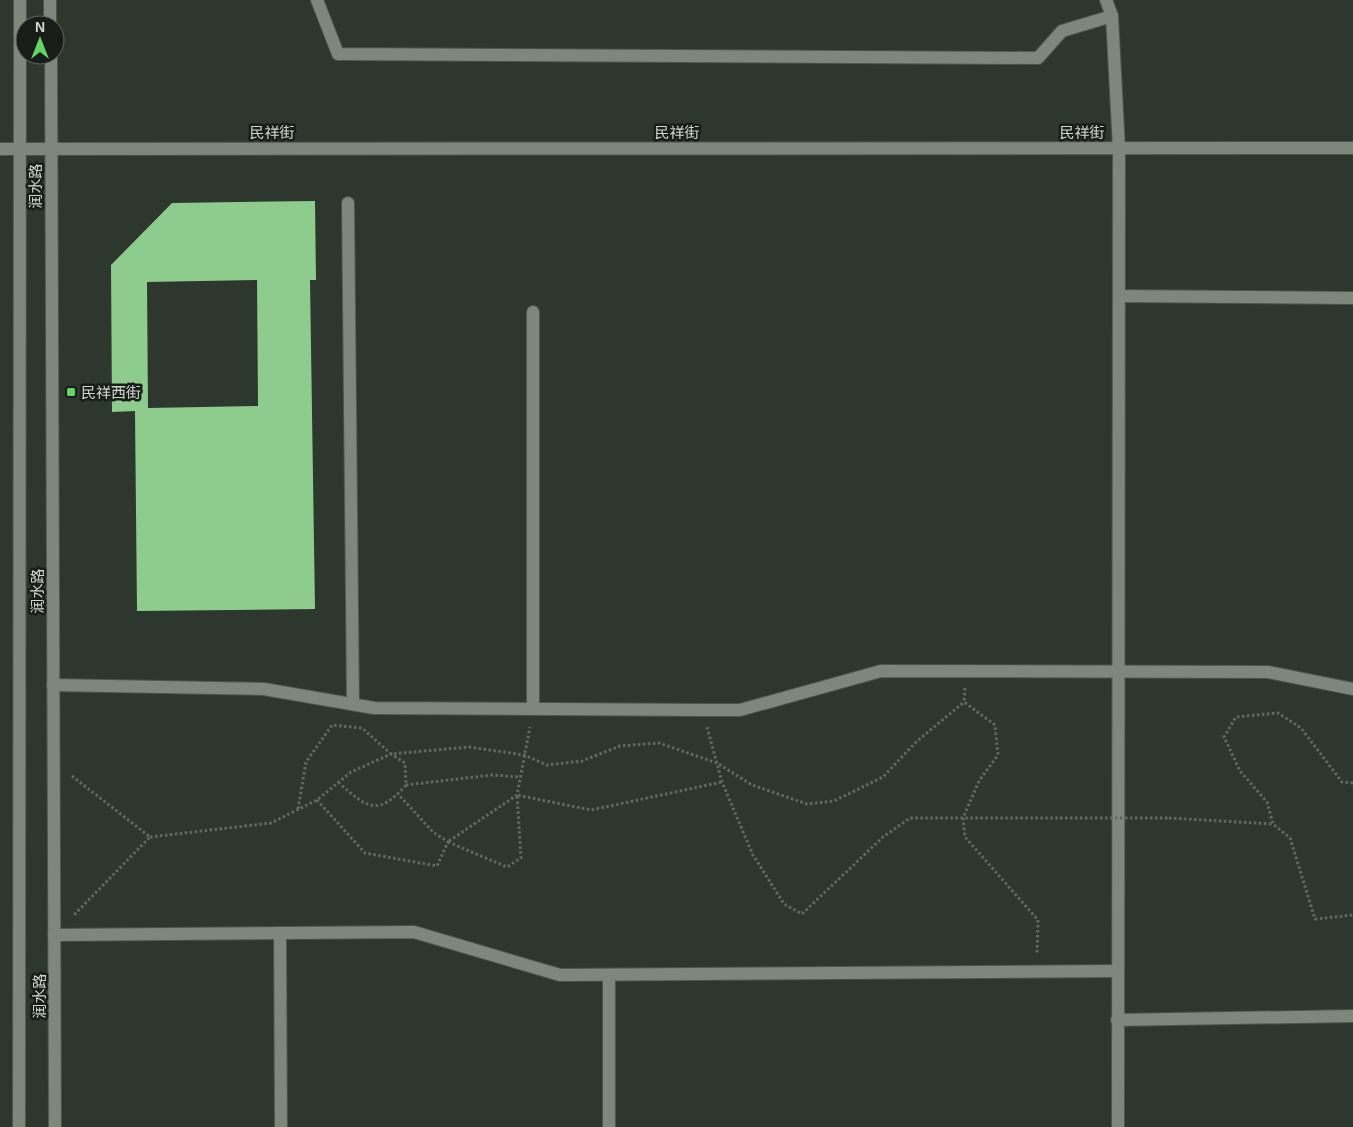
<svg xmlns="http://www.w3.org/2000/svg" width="1353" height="1127" viewBox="0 0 1353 1127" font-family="Helvetica,'Noto Sans SC',sans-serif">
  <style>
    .building { fill: #8dcc8d; fill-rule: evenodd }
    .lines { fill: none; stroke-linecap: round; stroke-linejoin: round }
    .minor-casing { stroke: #4e554e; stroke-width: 14 }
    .path { stroke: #616960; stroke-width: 3; stroke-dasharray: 2.5 2.5; stroke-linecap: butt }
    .minor { stroke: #7d877c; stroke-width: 12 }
    .path-bridge { stroke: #616960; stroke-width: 3; stroke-dasharray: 2.5 2.5; stroke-linecap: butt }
    .poi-dot { fill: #64d468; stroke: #191d19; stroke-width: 2 }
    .labels { text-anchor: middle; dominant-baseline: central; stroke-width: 5; stroke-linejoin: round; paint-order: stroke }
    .street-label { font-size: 15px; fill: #cfd5cf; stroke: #191d19 }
    .poi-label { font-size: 15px; fill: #cfd5cf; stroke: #191d19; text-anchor: start }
  </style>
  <rect width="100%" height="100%" fill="#2e372d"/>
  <path class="building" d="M315,201L316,280H310L315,609L137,611L135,411L112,412L111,265L172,203ZM257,280L258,406L148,408L147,282Z"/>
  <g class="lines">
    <g class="minor-casing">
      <g id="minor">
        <polyline points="50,0 50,25"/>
        <polyline points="317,0 338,54 1038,58 1062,31 1112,16"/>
        <polyline points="1106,0 1112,16 1119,149 1118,1127"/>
        <polyline points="51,55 55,1127"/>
        <polyline points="0,149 1353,148"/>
        <polyline points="348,203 353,704"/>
        <polyline points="1119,296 1353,298"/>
        <polyline points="533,312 533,709"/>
        <polyline points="53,685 264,689 374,708 702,710 740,710 881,671 1268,672 1353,689"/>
        <polyline points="280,933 281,1127"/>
        <polyline points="54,935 414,932 560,975 1117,971"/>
        <polyline points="609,975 609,1127"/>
        <polyline points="1117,1020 1353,1016"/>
        <polyline points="19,1127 20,0"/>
      </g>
    </g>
    <g class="path">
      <polyline points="965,688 964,702 995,725 998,755 979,781 963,818 965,837 1038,920 1037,954"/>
      <polyline points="707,727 722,782 753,855 784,904 802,914 883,837 910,818 1060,818"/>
      <polyline points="72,776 150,837 73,916"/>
      <polyline points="1353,783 1342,782 1301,728 1278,713 1236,717 1224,737 1240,771 1267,802 1273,824 1290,838 1315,919 1353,915"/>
      <polyline points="406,785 492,775 520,777"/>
      <polyline points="317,800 365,853 437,866 448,842 433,832 398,794"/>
      <polyline points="298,809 306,762 332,725 362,728 391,754 469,747 524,755 547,765 582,761 620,746 659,743 717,763 752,785 807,804 834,801 883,777 916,742 964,702"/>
      <polyline points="1169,818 1273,824"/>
      <path d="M150,837L271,823L317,800L351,772L391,754L405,763L406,785C378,817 367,808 339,783"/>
      <polyline points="449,841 517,795 530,727"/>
      <polyline points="448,842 507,867 521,858 517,795 591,810 722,782"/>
    </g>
    <use href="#minor" class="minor"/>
    <polyline class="path-bridge" points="1060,818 1169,818"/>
  </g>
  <rect class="poi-dot" x="66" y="387" width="10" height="10" rx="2.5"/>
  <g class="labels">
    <g class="street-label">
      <text x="272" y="132">民祥街</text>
      <text x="677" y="132">民祥街</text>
      <text x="1082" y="132">民祥街</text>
      <text transform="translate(35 186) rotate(-90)">润水路</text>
      <text transform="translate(37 591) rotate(-90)">润水路</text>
      <text transform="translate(39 996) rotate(-90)">润水路</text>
    </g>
    <g class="poi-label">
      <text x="81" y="392">民祥西街</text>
    </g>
  </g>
  <g transform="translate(40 40)"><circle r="24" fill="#191d19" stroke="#626762"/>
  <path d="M0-4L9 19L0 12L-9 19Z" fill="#64d468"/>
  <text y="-8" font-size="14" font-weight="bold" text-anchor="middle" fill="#cfd5cf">N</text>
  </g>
</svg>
